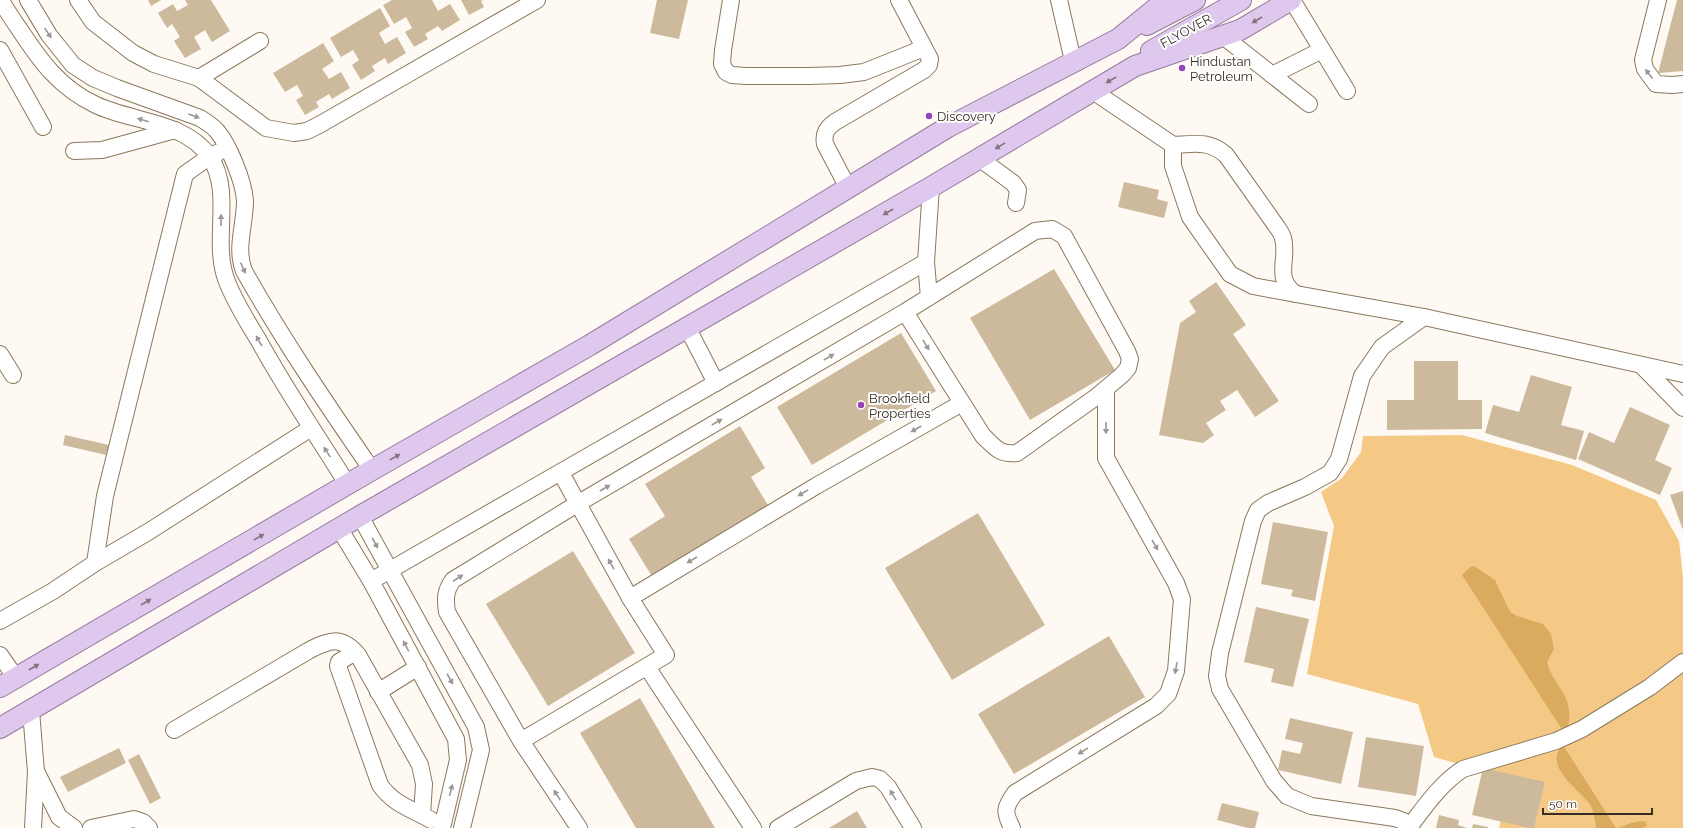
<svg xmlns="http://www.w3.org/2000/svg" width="1683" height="828" viewBox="0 0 1683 828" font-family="Raleway,sans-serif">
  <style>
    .green { fill: #f4c985 }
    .water { fill: #daab5e }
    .building { fill: #cdba9c }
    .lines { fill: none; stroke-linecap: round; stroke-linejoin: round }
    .minor-casing { stroke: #8b785c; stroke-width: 18 }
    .major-casing { stroke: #977a9e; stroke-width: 22 }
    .minor { stroke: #fff; stroke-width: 16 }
    .major { stroke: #dfc8ed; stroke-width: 20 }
    .oneway { fill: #83747e }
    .oneway2 { fill: #9b9791 }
    .poi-dot { fill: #9145b7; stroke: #fff; stroke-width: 1.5 }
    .labels { text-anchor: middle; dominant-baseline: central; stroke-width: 4; stroke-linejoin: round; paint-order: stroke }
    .street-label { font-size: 13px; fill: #372f23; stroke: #fff }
    .poi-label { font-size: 13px; fill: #372f23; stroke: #fff; text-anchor: start }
  </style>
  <rect width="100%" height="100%" fill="#fefaf3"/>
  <polygon class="green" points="1462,435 1572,465 1656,500 1679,541 1683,578 1683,828 1499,828 1506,802 1494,774 1434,757 1418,704 1307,674 1334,526 1321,492 1342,478 1361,452 1363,436"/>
  <g class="water">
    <path d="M1474,566L1495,580L1510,612L1517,616L1543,624L1551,634L1554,649L1547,662C1554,689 1575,694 1568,727L1563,731L1462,575L1470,567Z"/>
    <path d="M1563,745L1616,828H1596C1595,820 1594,811 1590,804C1578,789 1542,765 1563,745Z"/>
    <polygon points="1642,821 1646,822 1647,826 1642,828 1618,828 1631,823"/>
  </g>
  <g class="building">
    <polygon points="148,0 161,0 151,6"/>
    <polygon points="185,0 211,0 230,31 212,42 205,30 194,37 201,49 185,58 174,41 180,37 172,24 167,28 158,13 173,4 177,11 188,5"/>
    <polygon points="392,0 432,0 438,11 450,4 460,20 442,31 438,26 425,34 428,39 414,47 405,32 412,28 406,17 394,24 383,5"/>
    <polygon points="461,0 483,0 481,1 484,7 469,15"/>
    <polygon points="657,0 688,0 679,39 650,33"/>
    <polygon points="1677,0 1683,0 1683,71 1658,73"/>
    <polygon points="380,8 390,26 379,33 385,44 397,37 406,53 388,64 385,58 372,66 375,71 361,80 352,65 359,60 353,50 341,57 330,38"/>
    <polygon points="323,43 334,61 322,69 329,79 341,72 350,88 332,99 329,94 316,102 319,107 305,115 296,100 303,96 297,85 285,92 273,73"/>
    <polygon points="1124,182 1159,190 1157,199 1168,202 1164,218 1118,207"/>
    <polygon points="1054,269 1115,370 1030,420 970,318"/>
    <polygon points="1216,282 1246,325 1233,334 1279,401 1255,417 1237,390 1220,401 1226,410 1206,423 1214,435 1203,443 1159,435 1180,323 1196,312 1189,301"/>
    <polygon points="901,333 936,391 812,465 777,407"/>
    <polygon points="1414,361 1458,361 1458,400 1482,400 1482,429 1387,430 1387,400 1414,400"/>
    <polygon points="1531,375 1572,387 1561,425 1584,431 1576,460 1485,433 1493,405 1519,412"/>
    <polygon points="1630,407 1670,425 1655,460 1672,468 1660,495 1578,459 1589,432 1614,443"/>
    <polygon points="740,426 765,468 751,477 769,507 653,578 629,539 665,516 645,484"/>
    <polygon points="65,435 109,445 106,455 63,445"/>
    <polygon points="1683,491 1683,530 1670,495"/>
    <polygon points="978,513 1045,625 952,680 885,568"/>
    <polygon points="1273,522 1328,532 1315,601 1291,596 1293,590 1261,584"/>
    <polygon points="573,551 635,653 548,706 486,604"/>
    <polygon points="1256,607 1309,619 1293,687 1271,682 1274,669 1244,662"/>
    <polygon points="1109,636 1145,697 1014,774 978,714"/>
    <polygon points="640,698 715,828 636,828 580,733"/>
    <polygon points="1290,718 1353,732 1341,784 1278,770 1282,750 1300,754 1303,743 1285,739"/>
    <polygon points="1366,737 1424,746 1416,796 1358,787"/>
    <polygon points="119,748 126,763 68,792 60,777"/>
    <polygon points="139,754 161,798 150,804 128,760"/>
    <polygon points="1483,768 1545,782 1534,828 1529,828 1472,815"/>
    <polygon points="1222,803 1259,812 1255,828 1248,828 1217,820"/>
    <polygon points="857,811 867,828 829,828"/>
    <polygon points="1439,815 1459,820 1458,825 1467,828 1436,828"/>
    <polygon points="1473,824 1488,827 1488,828 1472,828"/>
  </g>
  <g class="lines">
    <g class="minor-casing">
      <g id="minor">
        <path d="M1,0C6,10 13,20 20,30C41,62 60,88 96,105C132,122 185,121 210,157C233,192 212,240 226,279C234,301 247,321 259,341C286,390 318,437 348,485"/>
        <path d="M28,0L49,35L73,65L93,78L117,88L200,118C206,122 212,125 217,131C229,145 244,182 245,201C245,225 235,248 244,271C283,340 327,405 372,470"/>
        <polyline points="78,0 93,22 133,53 154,64 199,78 266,128 294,133 307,131 319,125 537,0"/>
        <polyline points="731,0 723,50 722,64 726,72 732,75 746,76 809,76 840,75 864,72 924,48"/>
        <polyline points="1059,0 1073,61"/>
        <polyline points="1292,0 1347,91"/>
        <polyline points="1658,0 1643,60 1645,69 1656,84 1672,85 1683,84"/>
        <polyline points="1223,36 1309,104"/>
        <polyline points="0,50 43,127"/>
        <polyline points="1272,75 1322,50"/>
        <polyline points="199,78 260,41"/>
        <polyline points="1093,91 1173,145 1173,166 1190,217 1230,274 1253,286 1296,294"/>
        <path d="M1173,145C1194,144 1209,140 1226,155L1277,227C1279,230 1282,234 1283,238C1289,260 1273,278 1296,294L1424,317L1683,374"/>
        <polyline points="74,151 102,150 175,130"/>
        <polyline points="979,158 1013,183 1018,190 1016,203"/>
        <path d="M848,188L825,144C823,133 827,128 835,122L924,70L929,65L930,59L899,0"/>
        <polyline points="929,297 926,262 931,187"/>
        <polyline points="687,327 716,383"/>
        <polyline points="0,354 13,375"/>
        <polyline points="1641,365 1683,408"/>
        <polyline points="360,516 476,727 481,750 462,828"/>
        <polyline points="339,528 371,581 456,739 458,760 442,828"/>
        <polyline points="95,563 105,496 185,174 209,157 219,152"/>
        <polyline points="371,581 926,262"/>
        <polyline points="630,598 816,486 962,403"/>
        <polyline points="0,621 53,591 95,563 148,532 311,428"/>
        <path d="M355,652L339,662L338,666L380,785C393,804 412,809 431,820"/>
        <polyline points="0,655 16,678"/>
        <polyline points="647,667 753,828"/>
        <polyline points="378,692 418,667"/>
        <polyline points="31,711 36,772 33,828"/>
        <path d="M174,730L308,651C329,640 341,635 358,655L420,765L424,784L422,815"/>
        <polyline points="521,741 666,655 630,598 561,473"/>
        <polyline points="37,773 59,817 74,828"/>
        <path d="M1410,826C1426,805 1441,783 1463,769L1556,741L1582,729L1650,687L1683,662"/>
        <polyline points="91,828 134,819 143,822 149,828"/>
        <path d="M579,828L521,741L447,612C445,599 445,591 453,580L577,504L905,312L1035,231L1052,229L1064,236L1127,351L1130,359L1128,368L1122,375L1096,397L1017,453C999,455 995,447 983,436L905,312"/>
        <polyline points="778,828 856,781 872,777 880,779 888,787 913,828"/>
        <path d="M1012,828C1004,812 1004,808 1015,793L1156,706L1168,694L1176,671L1182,599L1176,583L1106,458V389"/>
        <polyline points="1411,828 1403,821 1395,818 1311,806 1287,796 1274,781 1220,689 1217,676 1220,653 1253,521 1258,510 1268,503 1305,487 1330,473 1339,459 1362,376 1382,347 1424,317"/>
      </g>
    </g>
    <g class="major-casing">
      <g id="major">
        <polyline points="1147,25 1195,0"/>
        <polyline points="1151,51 1241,0"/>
        <polyline points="0,687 372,470 590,345 948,127 1118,39 1166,0"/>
        <polyline points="0,728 360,516 931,187 1135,66 1240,30 1291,0"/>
      </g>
    </g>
    <use href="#minor" class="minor"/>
    <use href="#major" class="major"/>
  </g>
  <defs><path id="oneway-solid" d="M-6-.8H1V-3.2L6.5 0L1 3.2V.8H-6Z"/></defs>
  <g class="oneway">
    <use href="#oneway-solid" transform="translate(1257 20) rotate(150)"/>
    <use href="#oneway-solid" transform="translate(1111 80) rotate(150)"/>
    <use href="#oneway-solid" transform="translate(1000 146) rotate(149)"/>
    <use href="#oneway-solid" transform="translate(888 212) rotate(150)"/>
    <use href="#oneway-solid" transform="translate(395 457) rotate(-30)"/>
    <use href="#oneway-solid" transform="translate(259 537) rotate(-30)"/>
    <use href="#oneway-solid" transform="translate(146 602) rotate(-30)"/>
    <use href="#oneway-solid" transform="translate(34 667) rotate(-30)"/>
  </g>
  <g class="oneway2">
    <use href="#oneway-solid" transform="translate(48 33) rotate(56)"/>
    <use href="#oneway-solid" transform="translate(1649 74) rotate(-127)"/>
    <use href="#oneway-solid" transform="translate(194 116) rotate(20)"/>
    <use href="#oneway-solid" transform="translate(143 120) rotate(-162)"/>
    <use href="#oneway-solid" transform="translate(221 220) rotate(-89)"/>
    <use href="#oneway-solid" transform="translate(243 268) rotate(66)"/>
    <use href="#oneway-solid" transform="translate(259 341) rotate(-120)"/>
    <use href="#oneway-solid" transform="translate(926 345) rotate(58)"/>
    <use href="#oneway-solid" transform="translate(829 357) rotate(-30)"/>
    <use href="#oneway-solid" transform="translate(717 422) rotate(-30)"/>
    <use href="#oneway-solid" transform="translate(1106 428) rotate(90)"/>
    <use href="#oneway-solid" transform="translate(916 429) rotate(150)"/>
    <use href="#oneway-solid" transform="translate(327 452) rotate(-123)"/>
    <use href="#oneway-solid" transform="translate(605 488) rotate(-30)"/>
    <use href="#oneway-solid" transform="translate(803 493) rotate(149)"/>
    <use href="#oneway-solid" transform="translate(375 543) rotate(61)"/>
    <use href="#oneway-solid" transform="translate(1155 545) rotate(60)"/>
    <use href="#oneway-solid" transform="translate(692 560) rotate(149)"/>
    <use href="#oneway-solid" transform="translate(611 564) rotate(-119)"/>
    <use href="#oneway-solid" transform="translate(458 578) rotate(-33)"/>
    <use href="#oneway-solid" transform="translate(406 646) rotate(-118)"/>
    <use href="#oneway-solid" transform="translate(1176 668) rotate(100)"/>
    <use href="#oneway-solid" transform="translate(450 679) rotate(61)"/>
    <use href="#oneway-solid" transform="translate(1083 751) rotate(148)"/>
    <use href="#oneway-solid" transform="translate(451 790) rotate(-76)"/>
    <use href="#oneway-solid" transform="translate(557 795) rotate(-123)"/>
    <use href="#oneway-solid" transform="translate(893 795) rotate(-121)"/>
  </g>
  <g class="poi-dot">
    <circle cx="1182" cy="68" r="4"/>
    <circle cx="929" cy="116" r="4"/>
    <circle cx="861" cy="405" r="4"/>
  </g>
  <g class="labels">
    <g class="street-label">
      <text transform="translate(1186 31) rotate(-29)">FLYOVER</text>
    </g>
    <g class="poi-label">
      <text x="1190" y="61">Hindustan<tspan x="1190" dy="15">Petroleum</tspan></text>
      <text x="937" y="116">Discovery</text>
      <text x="869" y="398">Brookfield<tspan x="869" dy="15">Properties</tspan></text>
    </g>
  </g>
  <path d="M1543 808v6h109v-6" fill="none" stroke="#372f23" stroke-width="2"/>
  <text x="1549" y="808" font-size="12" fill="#372f23" stroke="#ffffff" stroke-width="3" paint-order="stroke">50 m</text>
</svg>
